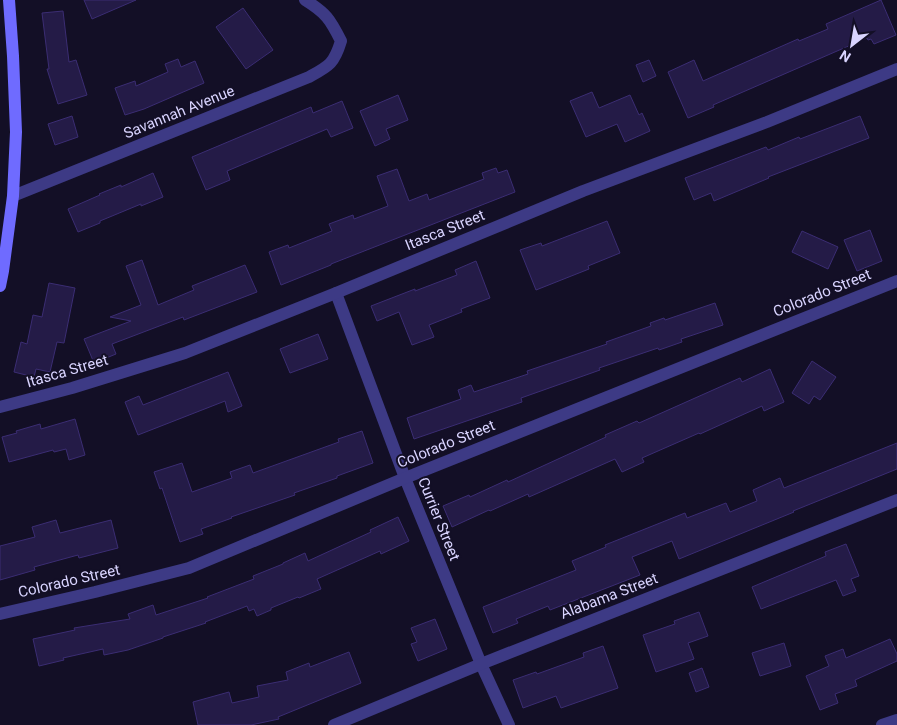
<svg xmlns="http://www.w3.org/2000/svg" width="897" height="725" viewBox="0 0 897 725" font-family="Roboto,sans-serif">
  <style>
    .building { fill: #241b47; stroke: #3b2d73 }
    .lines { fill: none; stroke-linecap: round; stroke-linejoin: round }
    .street { stroke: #3d3a85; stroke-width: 12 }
    .secondary { stroke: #6f6bff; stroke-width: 12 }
    .labels { text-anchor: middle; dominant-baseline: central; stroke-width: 4; stroke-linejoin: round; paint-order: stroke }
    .street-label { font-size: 15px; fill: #d9d4ff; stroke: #130f26 }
  </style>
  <rect width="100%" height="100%" fill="#130f26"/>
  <g class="building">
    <polygon points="84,0 136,0 92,19"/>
    <polygon points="881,0 896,35 874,44 871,39 868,40 867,38 713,105 714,107 688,118 668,72 694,60 703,81 798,39 799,41 828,29 826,24"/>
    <polygon points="243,8 273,50 246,69 216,27"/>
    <polygon points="63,11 69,62 76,60 87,95 58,104 47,69 49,69 42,13"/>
    <polygon points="178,59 181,67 195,61 204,83 144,109 125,115 115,88 135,81 136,86 168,72 165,64"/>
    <polygon points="649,60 656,76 643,82 636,65"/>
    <polygon points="592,92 599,108 630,95 639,115 642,113 650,131 625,142 617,124 586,137 570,101"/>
    <polygon points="398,95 408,120 386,129 390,139 375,146 360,111"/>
    <polygon points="342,101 353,128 331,137 327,129 227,171 230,180 206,190 192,157 311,107 313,113"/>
    <polygon points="72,116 78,137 55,145 48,124"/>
    <polygon points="860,116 869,138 768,177 769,178 714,201 711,193 694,200 685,178 766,147 768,150 799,137 800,139"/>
    <polygon points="496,168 498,173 507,170 515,192 331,264 331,265 281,285 269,252 288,245 289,248 332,231 329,224 353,215 354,219 388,206 377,176 397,169 409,201 427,194 429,200 484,179 482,173"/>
    <polygon points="153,173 163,197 141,206 141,204 100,221 100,223 78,232 68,209 100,195 99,194 121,185 121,187"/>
    <polygon points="607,221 620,253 588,266 589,269 536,290 520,250 541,243 542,246"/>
    <polygon points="870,230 882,261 857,271 844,240"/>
    <polygon points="802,231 838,247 828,269 792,252"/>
    <polygon points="142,260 158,305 194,290 192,286 245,265 257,292 184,320 183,317 112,344 116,354 94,363 84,339 131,321 110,317 141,305 126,266"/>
    <polygon points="476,261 490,298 461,309 462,312 429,325 434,337 412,345 399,312 377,321 371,306 415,289 415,291 457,275 455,270"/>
    <polygon points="49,283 75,288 64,343 57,342 50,372 36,369 34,377 14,372 21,342 27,344 33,315 42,317"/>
    <polygon points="715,303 723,325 681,339 682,342 659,350 658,348 599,368 600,370 521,398 522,402 414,439 407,418 461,399 458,390 471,385 474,392 528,374 527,371 607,344 606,342 651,326 650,323 664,318 665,320"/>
    <polygon points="318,334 328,359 290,373 280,349"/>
    <polygon points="812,361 836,377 820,400 814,396 809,404 792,393"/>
    <polygon points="770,369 784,402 764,411 762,406 700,434 699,433 642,458 644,462 622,472 615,459 529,497 528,494 490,511 489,510 452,527 443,506 469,495 470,497 507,480 508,482 606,437 605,435 637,421 639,423 740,378 742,382"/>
    <polygon points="228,372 242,406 228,412 225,401 138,435 125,402 139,396 143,405"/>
    <polygon points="75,419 85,455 69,460 66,449 54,452 53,450 9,462 2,437 17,433 16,431 40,424 41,429"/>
    <polygon points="362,431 373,463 337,476 337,478 294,493 295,495 231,517 232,518 201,529 203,534 180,542 162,488 160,489 154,472 182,463 192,492 232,478 230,472 250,465 253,473 339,442 338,439"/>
    <polygon points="897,443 897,469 793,511 794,512 679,559 672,541 632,557 640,575 550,610 548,606 516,619 518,623 493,633 483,607 576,570 572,561 606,547 605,545 685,513 687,518 726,503 730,512 757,501 753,490 780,478 784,488"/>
    <polygon points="398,517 409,541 381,554 380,551 317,579 321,589 299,598 298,597 271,608 271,610 257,616 254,609 249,611 247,606 205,622 206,623 163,637 163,638 128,650 104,655 103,649 63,658 64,660 39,666 33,639 75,630 74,628 130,619 128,614 153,605 156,615 208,598 207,597 254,579 253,576 283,564 283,563 305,553 308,561 371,532 370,530"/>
    <polygon points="56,520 60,533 111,520 118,548 79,558 78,555 34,567 35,570 0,580 0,546 35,537 32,527"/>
    <polygon points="846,544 859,576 851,579 856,591 843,596 836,580 761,609 752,587 826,556 825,552"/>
    <polygon points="699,612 708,636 688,643 694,659 656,672 643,635 675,624 674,621"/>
    <polygon points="435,619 447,649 418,661 411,644 417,642 411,628"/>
    <polygon points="890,639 897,654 897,661 855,680 857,686 835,694 838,703 820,710 806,676 829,666 825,656 843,649 846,658"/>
    <polygon points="784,643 791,666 760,676 752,653"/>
    <polygon points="603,646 618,688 561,708 556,696 523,708 513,680 536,672 537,674 584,657 583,653"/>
    <polygon points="349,652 361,683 278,717 279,719 251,725 198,725 193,702 229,692 232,703 259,697 257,686 288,680 286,672 309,663 310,667"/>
    <polygon points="702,668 709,687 696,692 689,673"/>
  </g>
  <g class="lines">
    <g class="street">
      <path d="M13,196L309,77C329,66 334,64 341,41C330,19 326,13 305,0"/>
      <polyline points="336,293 405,478 481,664 509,725"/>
      <polyline points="0,407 72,388 185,353 336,293 583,191 767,122 897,69"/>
      <polyline points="0,614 95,592 189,568 405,478 897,281"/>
      <polyline points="334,725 481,664 897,500"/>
      <polyline points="882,725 897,720"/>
    </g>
    <polyline class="secondary" points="0,286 3,271 13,196 16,132 13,56 9,0"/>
  </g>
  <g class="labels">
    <g class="street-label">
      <text transform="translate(179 112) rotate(-22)">Savannah Avenue</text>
      <text transform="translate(445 230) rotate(-22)">Itasca Street</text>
      <text transform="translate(822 293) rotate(-22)">Colorado Street</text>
      <text transform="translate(67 371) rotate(-16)">Itasca Street</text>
      <text transform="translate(446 444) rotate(-22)">Colorado Street</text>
      <text transform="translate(439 519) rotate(68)">Currier Street</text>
      <text transform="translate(69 581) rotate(-13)">Colorado Street</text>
      <text transform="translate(609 596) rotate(-21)">Alabama Street</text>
    </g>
  </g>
  <g transform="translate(852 45) rotate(211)" stroke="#130f26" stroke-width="4" paint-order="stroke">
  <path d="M0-4L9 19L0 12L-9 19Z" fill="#d9d4ff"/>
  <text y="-8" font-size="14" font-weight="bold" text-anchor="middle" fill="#d9d4ff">N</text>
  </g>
</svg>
